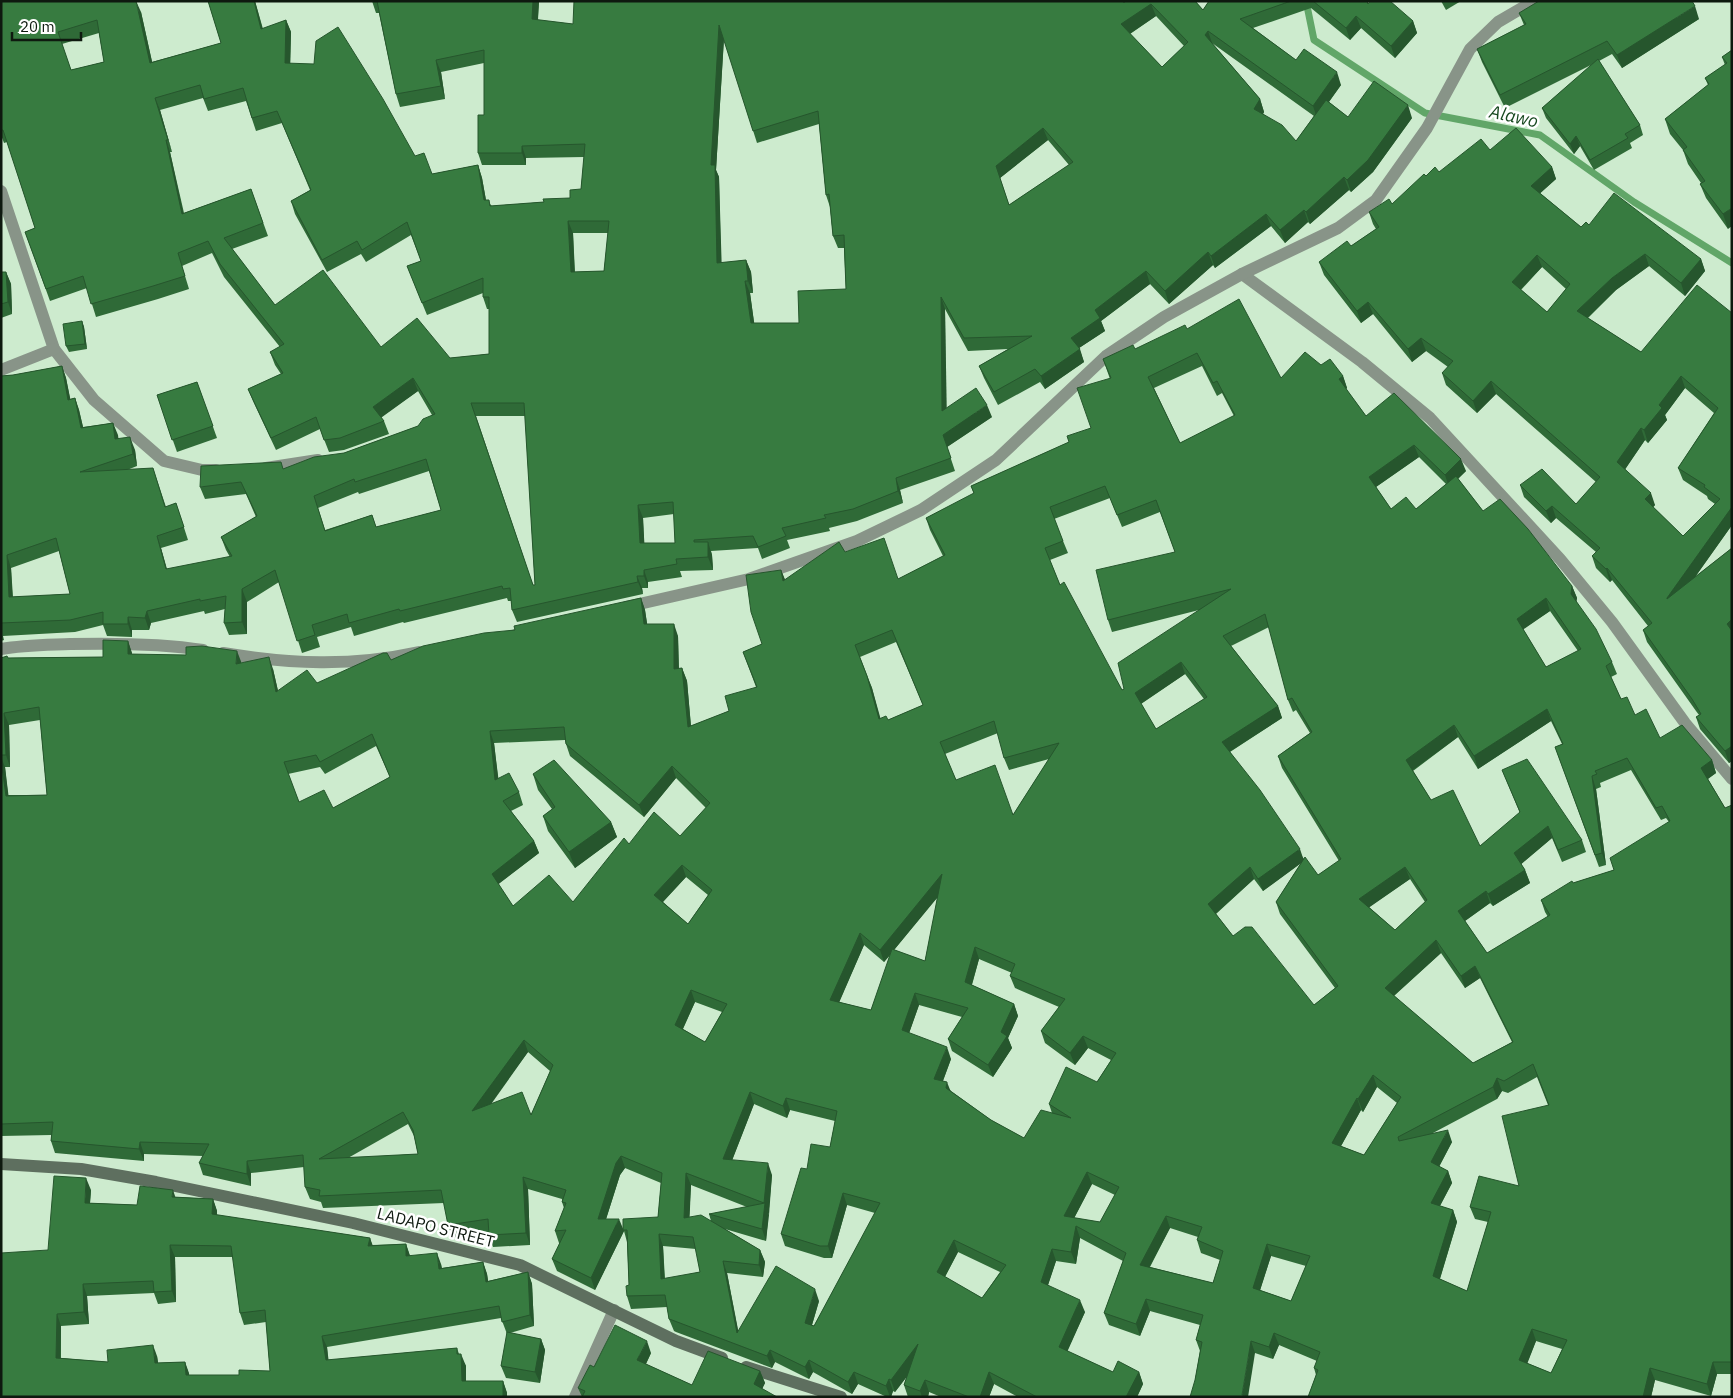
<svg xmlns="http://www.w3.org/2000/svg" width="1733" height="1398" viewBox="0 0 1733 1398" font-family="'IBM Plex Sans',sans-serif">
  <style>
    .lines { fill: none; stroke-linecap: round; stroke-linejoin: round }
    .stream { stroke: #61a668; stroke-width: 7 }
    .street { stroke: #889488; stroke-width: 12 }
    .secondary { stroke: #5e6f5f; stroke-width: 12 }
    .wall { fill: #2f6a37; fill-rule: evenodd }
    .shaded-wall { fill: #26562d }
    .building { fill: #377b40; stroke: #26562d; fill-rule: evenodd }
    .labels { text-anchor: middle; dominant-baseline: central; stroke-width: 5; stroke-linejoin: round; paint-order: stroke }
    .street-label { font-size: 16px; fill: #0e190f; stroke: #fff }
    .water-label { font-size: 18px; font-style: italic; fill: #184920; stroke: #fff }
  </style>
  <rect width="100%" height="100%" fill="#cdebce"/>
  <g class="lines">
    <polyline class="stream" points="1306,1 1314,40 1425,113 1540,135 1634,202 1732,263"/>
    <g class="street">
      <polyline points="1,191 54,349 94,400 164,461 202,470 216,470"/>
      <polyline points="1242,274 1362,362 1430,418 1560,559 1612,622 1685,723 1732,779"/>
      <polyline points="1,370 54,349"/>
      <polyline points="266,468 318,460"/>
      <polyline points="626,607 749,579 857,541 921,510 996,460 1106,356 1164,317 1242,274 1338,228 1376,200 1427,128 1470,49 1498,22 1534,1"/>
      <path d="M1,649C24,645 47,645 70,644C114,643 159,643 203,650"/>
      <path d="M223,653C291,664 350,667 419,652"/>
      <polyline points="575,1397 614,1310"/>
    </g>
    <g class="secondary">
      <polyline points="1,1164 81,1169 156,1182 353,1223 520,1265 676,1341 722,1358"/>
      <polyline points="746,1367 841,1397"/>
    </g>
  </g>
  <g class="wall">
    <path d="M1,1L141,12L152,62L221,43L208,1H255L263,29L286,20L291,32L290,63L415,156L432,174L478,165L482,178L486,200L492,206L544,202L570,198L581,189L584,157L526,158V165H482L478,153L484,115V63L441,72L445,99L400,107L396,94L379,13H376L372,1H539L538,20L573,24L1195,1L1203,10L1209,1H1367L1368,4L1413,21L1417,33L1395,58L1361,28L1350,40L1311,8L1253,28L1296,60L1341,85L1329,102L1348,117L1412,118L1373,172L1351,192L1349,190L1310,224L1308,222L1285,243L1271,226L1215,268L1213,265L1169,304L1150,284L1101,321L1105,331L1079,348L1084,362L1045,389L1040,382L998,405L984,378L979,366L1008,349L968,351L945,309L946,408L992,417L947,447L955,471L900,490L903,503L857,521L829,528L830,531L787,540L790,548L762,559L758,548L711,551L712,555L713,570L680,571L682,577L648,582V588H642L643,594L517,622L512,610L511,601H508L507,598L404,623L403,622L354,636L351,627L317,637L320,647L302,653L279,582L247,602V634L229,635L224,623L225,609L205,614L204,611L151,623L149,630H132V637L107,636L103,625L75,632L3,636L4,640L1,641V376L13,375L62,366L66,378L70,399L75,398L79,410L83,427L113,423L118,439L135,450L137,466L127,470L153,468L166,507L176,503L188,540L161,548L167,569L230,557L226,550L221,537L256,517L246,494L205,499L200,487L284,469L344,453L418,426L432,415L418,391L381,417L384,421L389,434L344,450L329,452L320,429L276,450L253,401L248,389L281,374L275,365L270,352L280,347L224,277L212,253L182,266L189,289L158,299L96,317L87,288L50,301L25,232L35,228L7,142L4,143L1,135ZM1156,16L1184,46L1162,67L1130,34ZM99,33L104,62L71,70L62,44ZM724,39L757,143L819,124L826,195L830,207L833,236L838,248H844L846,289L799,323H754L750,293H753L751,272L746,260L721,263L719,177L716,170ZM1212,43L1314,116L1296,141L1263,114L1264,112L1260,99ZM203,98L208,111L246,101L256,131L282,123L310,190L291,201L295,214L327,272L361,254L366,262L411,235L421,261L407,266L427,315L483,293V297L487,309H489V354L450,358L381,347L275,305L232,249L268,236L251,189L184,213L170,152H172L160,110ZM1048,140L1069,165L1009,205L1000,178ZM573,233H608L604,271L575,272ZM476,416H525L535,585H533ZM429,471L441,510L376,527L372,515L325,530L318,508L358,492L359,494ZM674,514L675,543H644L643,518ZM59,551L70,594L13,597L11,568Z"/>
    <polygon points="1441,1 1461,1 1446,10"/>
    <polygon points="1519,13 1699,19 1622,68 1612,54 1599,61 1640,125 1643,135 1630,143 1632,148 1594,170 1580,146 1574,154 1546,118 1542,108 1593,64 1505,108 1482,62 1477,49 1524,25"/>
    <polygon points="1732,50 1728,229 1706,198 1700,184 1701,183 1688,164 1683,150 1670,134 1665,119 1708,85 1705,78 1725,65 1722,57"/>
    <path d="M1490,150L1552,167L1556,179L1540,193L1581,227L1589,225L1701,259L1705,271L1685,296L1649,266L1616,290L1588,318L1641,352L1732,313V525L1695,577L1732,548V761L1729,763L1700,729L1696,717L1699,715L1696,711L1647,642L1643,630L1648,626L1612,580L1610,582L1596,568L1592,556L1596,552L1556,518L1551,523L1524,497L1520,485L1576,504L1596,482L1496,394L1477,413L1446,385L1442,373L1448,367L1426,351L1412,362L1373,314L1361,323L1324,275L1319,262L1351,246L1376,229L1373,224L1369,212L1392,204L1426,176L1439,172ZM1542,267L1566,289L1547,312L1521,290ZM1685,388L1714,413L1678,468L1683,480L1707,496L1708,499L1715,504L1683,536L1653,507L1655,505L1625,469L1645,440L1648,443L1667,420L1665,415Z"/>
    <polygon points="1,272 6,272 11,284 12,314 1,318"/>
    <polygon points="82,321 84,327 87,349 69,352 66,346"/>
    <path d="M1187,329L1281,378L1321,365L1343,376L1347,388L1346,389L1366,416L1466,471L1458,479L1483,511L1572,586L1577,598L1576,601L1612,662L1617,674L1611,677L1621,699L1635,715L1660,738L1712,760L1716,773L1708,779L1725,808L1732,805V1374H1717L1711,1396L1655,1380L1651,1397H1308L1316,1375L1314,1368L1317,1361L1279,1345L1273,1359L1255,1353L1195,1380L1200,1351L1196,1340L1200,1325L1150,1311L1140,1336L1109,1325L1104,1313L1123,1261L1080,1238L1076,1264L1056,1261L1048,1285L1085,1312L1067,1351L1113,1372H1139L1143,1384L1137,1397H1018L994,1384L989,1397H941L929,1392L928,1397H908L904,1385L907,1376L895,1392L893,1391L891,1397H887L858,1384L852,1394L813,1372L809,1379L775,1362L772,1368L676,1332L674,1331L669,1319L667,1307L631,1309L627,1296L629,1285L627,1242L624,1231L595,1290L557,1271L552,1259L560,1243H559L555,1231L564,1208L562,1202V1199L528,1189L530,1245L493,1247L489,1235V1232L453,1238L448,1225L444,1203L323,1208L321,1202L310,1199L305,1187L304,1167L251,1173V1186L203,1175L199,1163L203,1156L144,1154V1161L55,1153L51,1141V1135L1,1136V658L103,657L128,641L132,654L241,663L273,669L278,691L317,683L391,660L641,598L645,610L647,624L678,636L679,669L682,668L687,681L691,726L729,711L756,687L743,652L762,644L781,570L785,580L845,552L898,579L943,556L930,530L926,518L974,494L971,486L1069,442L1091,428L1110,379L1103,359L1135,349ZM1202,366L1217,396L1222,393L1234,416L1180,443L1154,388ZM1419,457L1446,484L1416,509H1391L1376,487ZM1110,498L1122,527L1160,512L1175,552L1108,620L1112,632L1199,610L1124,689L1122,690L1060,585L1050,560L1068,553L1054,519ZM1550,611L1578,651L1546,667L1523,629ZM1269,627L1288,700L1293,712L1296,710L1310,733L1278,756L1282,768L1339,861L1318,875L1304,859L1230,752L1282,718L1278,706L1231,646ZM896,642L923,705L888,720L880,719L872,688L860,657ZM1185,674L1204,699L1156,729L1141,704ZM40,720L47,795H8L5,767H10L9,725ZM1551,721L1562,744L1555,747L1599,867L1606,865L1596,789L1601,787L1600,783L1631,770L1661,820L1666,818L1669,822L1614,870L1573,883L1541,900L1545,912L1548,917L1487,953L1465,921L1490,903L1493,906L1530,883L1525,870L1521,864L1552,838L1562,862L1586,852L1582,840L1502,770L1520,813L1480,846L1431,800L1413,771L1458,737L1478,769ZM998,733L1004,758L1009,770L1049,759L1013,815L956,780L945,754ZM565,740L566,744L570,756L644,817L676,778L706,808L680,836L629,844L573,902L513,906L498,884L539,853L534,841L511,811L523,805L519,792L498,778L494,743ZM376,746L390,777L333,808L299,802L288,774L320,767L325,774ZM1301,863L1276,902L1280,914L1335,988L1314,1005L1233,936L1216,914L1254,879L1263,891ZM686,877L708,895L688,924L663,902ZM1410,879L1425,902L1395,930L1369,907ZM938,897L925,961L894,950L934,901ZM864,945L884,962L891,954L871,1010L839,1002ZM1441,953L1465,988L1480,978L1512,1042L1473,1063L1394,996ZM979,959L1012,973L1010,976L1015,988L1059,1007L1041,1031L1045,1043L1075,1065L1088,1048L1111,1060L1097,1082L1049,1104L1052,1113L1024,1138L991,1120L951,1091L943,1081L951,1059L909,1033L919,1005L962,1017L948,1039L952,1051L993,1077L1012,1048L1008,1038L1018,1016L1014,1004L972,985ZM695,1002L722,1012L705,1042L683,1029ZM528,1052L550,1071L531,1115L490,1104ZM1537,1077L1548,1105L1519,1186L1470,1207L1475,1219L1488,1222L1467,1291L1440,1279L1457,1222L1453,1210L1440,1206L1452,1183L1448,1171L1439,1167L1452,1142L1433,1133L1497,1099L1502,1091L1508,1093ZM1377,1087L1397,1103L1364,1155L1341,1146L1361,1110L1363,1112ZM754,1104L787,1118L790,1110L835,1121L830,1147L807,1169L781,1234L785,1246L824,1258H832L847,1205L875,1213L814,1326L812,1325L819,1301L738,1331L727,1273L763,1277L765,1262L760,1250L725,1229L766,1241L772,1175L732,1160ZM408,1124L414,1136L418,1154L348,1158ZM625,1168L661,1183L658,1217L623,1229L606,1219L620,1175ZM1092,1184L1115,1195L1100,1222L1074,1218ZM691,1185L747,1207L709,1214L711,1221L689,1217ZM1170,1228L1198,1237L1197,1240L1201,1253L1220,1260L1213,1283L1150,1267ZM663,1246L696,1249L700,1272L665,1279ZM958,1252L1000,1272L982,1298L945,1277ZM1271,1256L1306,1266L1291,1301L1260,1290ZM1536,1341L1562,1349L1551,1373L1527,1363Z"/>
    <polygon points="197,382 217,438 177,452 157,395"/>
    <polygon points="533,774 611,822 617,837 575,868 548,831 543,816 552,809 538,790"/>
    <path d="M91,1190L90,1203L137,1205L175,1197L213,1199L217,1211V1215L370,1238L372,1245L406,1244L410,1256L441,1264L442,1268L483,1262L487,1274L488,1281L528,1272L532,1284L534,1326L510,1333L541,1339L545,1350L540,1383L506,1378L501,1366L507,1334L501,1318L327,1347L328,1360L457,1348L459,1354L466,1366V1381H503L507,1393V1397H1L48,1250ZM175,1257H233L240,1313L244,1325L266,1322L270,1371L239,1375H189L185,1362L158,1363L157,1356L108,1362L61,1358V1326L89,1324L87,1296L154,1293L158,1304L176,1302Z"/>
    <polygon points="651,1353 646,1364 692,1385 760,1371 765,1383 762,1388 582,1397 578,1388 594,1367"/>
  </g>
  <g class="shaded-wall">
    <polygon points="136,1 141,12 155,75 150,63"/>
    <polygon points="254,1 255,1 266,42 261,29"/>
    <polygon points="533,1 539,1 537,31 532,19"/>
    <polygon points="1151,4 1156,16 1125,37 1121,24"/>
    <polygon points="1695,6 1699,19 1622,68 1617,55"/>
    <polygon points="1356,16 1361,28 1350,40 1346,28"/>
    <polygon points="286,20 291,32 290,75 285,63"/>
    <polygon points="1413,21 1417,33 1395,58 1391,46"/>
    <polygon points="719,25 724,37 716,170 719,177 722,275 717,263 711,165"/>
    <polygon points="1208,31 1212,43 1209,47 1205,35"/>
    <polygon points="436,60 441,72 445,99 441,86"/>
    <polygon points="1337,72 1341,85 1317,118 1313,106"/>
    <polygon points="155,98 160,110 172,152 168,140"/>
    <polygon points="1260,99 1264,112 1259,121 1254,109"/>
    <polygon points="1408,105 1412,118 1373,172 1351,192 1347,180"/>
    <polygon points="1043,128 1048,140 1000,178 996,166"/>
    <polygon points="1576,136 1580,146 1574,154 1570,144"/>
    <polygon points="166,140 170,152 186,226 182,214"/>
    <polygon points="522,146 526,158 526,165 522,153"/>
    <polygon points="478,165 482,178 488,212 484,200"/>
    <polygon points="1552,167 1556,179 1535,198 1531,186"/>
    <polygon points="1344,177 1349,190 1310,224 1306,212"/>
    <polygon points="1732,208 1732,226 1728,229 1723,214"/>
    <polygon points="1304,210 1308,222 1285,243 1280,230"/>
    <polygon points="1266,214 1271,226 1215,268 1211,256"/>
    <polygon points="568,221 573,233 575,284 571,272"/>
    <polygon points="1208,252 1213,265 1169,304 1165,291"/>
    <polygon points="1645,254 1649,266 1616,290 1582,323 1577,311 1612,278"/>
    <polygon points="1537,255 1542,267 1516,294 1512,282"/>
    <polygon points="1701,259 1705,271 1685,296 1681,283"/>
    <polygon points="746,260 751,272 753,293 748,281"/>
    <polygon points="1146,271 1150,284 1101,321 1105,331 1076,350 1071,338 1095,310"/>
    <polygon points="6,272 11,284 12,314 8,302"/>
    <polygon points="745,281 750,293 756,336 751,323"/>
    <polygon points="941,297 945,309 947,424 942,411"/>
    <polygon points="1368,302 1373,314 1361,323 1357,311"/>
    <polygon points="82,321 84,327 87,349 85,344"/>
    <polygon points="1421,338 1426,351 1412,362 1408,349"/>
    <polygon points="1080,349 1084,362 1045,389 1041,376"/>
    <polygon points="62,366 66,378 73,412 68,400"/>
    <polygon points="1343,376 1347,388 1344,391 1339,379"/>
    <polygon points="1681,376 1685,388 1665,415 1667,420 1648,443 1644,430 1659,405"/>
    <polygon points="413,378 418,391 378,420 373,407"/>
    <polygon points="1491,381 1496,394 1477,413 1473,401"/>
    <polygon points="75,398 79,410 86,440 81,428"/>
    <polygon points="987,405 992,417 947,447 955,471 943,435"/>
    <polygon points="113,423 118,435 120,452 115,439"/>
    <polygon points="1641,428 1645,440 1622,474 1617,462"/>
    <polygon points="130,437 135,450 137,466 133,454"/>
    <polygon points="1414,445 1419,457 1373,489 1369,477"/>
    <polygon points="1461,459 1466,471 1449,487 1445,475"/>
    <polygon points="896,478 900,490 903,503 898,491"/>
    <polygon points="1651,493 1655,505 1650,511 1645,499"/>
    <polygon points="638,505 643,518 645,555 640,543"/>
    <polygon points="1552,506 1556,518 1551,523 1546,511"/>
    <polygon points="1732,507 1732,525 1671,611 1667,598"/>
    <polygon points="157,536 161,548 170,582 166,569"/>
    <polygon points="708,542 712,555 713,570 708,557"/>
    <polygon points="7,555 11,568 13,609 9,597"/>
    <polygon points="1607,568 1612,580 1610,582 1606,569"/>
    <polygon points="644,570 648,582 648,588 644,576"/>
    <polygon points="781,570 786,582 783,581"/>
    <polygon points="637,576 642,588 643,594 638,582"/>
    <polygon points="1572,586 1577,598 1576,606 1571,594"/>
    <polygon points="242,589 247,602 247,634 242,622"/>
    <polygon points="641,598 645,610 649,636 644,624"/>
    <polygon points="1546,598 1550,611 1521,631 1517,619"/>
    <polygon points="147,611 151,623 149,630 145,618"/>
    <polygon points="128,617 132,630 132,637 128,624"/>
    <polygon points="1732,619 1732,635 1727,624"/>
    <polygon points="674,624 678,636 679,681 674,669"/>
    <polygon points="128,641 132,653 132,666 128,654"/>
    <polygon points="237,651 242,664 236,664"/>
    <polygon points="269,657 273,669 281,704 276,692"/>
    <polygon points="1181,662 1185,674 1139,705 1135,693"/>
    <polygon points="682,668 687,681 692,739 688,727"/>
    <polygon points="867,676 872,688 884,731 879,719"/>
    <polygon points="1278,706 1282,718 1226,754 1222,742"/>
    <polygon points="1547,709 1551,721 1478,769 1474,756"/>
    <polygon points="4,713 9,725 10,767 6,755"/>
    <polygon points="1454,725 1458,737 1410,772 1406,760"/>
    <polygon points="490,731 494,743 500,792 495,780"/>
    <polygon points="1732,746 1732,761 1729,763 1725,751"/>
    <polygon points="1,757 5,767 10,808 6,796"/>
    <polygon points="1712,760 1716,773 1706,780 1701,768"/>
    <polygon points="672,766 676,778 644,817 639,805"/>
    <polygon points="1592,776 1596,789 1606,865 1602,853"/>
    <polygon points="611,822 617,837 575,868 569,852"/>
    <polygon points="1548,826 1552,838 1519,866 1514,853"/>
    <polygon points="534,841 539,853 496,886 492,874"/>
    <polygon points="1300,849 1304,861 1263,891 1258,879"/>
    <polygon points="682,865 686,877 658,907 654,895"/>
    <polygon points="1250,867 1254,879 1213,916 1208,904"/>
    <polygon points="1405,867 1410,879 1364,911 1359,899"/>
    <polygon points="1525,870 1530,883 1493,906 1488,894"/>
    <polygon points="942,874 947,886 884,962 880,950"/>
    <polygon points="1486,891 1490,903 1462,923 1458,911"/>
    <polygon points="860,933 864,945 835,1012 830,1000"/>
    <polygon points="1436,940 1441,953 1389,1000 1385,988"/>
    <polygon points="975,947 979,959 969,994 965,982"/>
    <polygon points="1475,966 1480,978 1465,988 1461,976"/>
    <polygon points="691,990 695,1002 679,1037 675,1025"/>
    <polygon points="915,993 919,1005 906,1042 902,1030"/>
    <polygon points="1014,1004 1018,1016 1008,1038 1012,1048 993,1077 988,1065 1001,1032"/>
    <polygon points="1083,1036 1088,1048 1075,1065 1070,1053"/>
    <polygon points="524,1040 528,1052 477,1124 472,1111"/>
    <polygon points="947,1047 951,1059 939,1091 934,1079"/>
    <polygon points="1373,1075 1377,1087 1363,1112 1358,1099"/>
    <polygon points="1497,1078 1502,1091 1497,1099 1493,1087"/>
    <polygon points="947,1082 952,1095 946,1088"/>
    <polygon points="750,1092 754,1104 728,1171 723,1159"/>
    <polygon points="786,1098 790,1110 787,1118 783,1106"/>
    <polygon points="1357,1098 1361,1110 1336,1155 1332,1143"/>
    <polygon points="1448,1130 1452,1142 1435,1174 1431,1162"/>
    <polygon points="140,1142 144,1154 144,1161 139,1149"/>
    <polygon points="621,1156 625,1168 620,1175 602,1232 598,1219 616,1163"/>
    <polygon points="247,1161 251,1173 251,1186 247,1174"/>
    <polygon points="768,1163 772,1175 769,1215 764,1203"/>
    <polygon points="1448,1171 1452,1183 1435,1215 1431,1203"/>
    <polygon points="1087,1172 1092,1184 1069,1228 1064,1216"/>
    <polygon points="686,1173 691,1185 689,1231 684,1218"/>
    <polygon points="523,1177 528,1189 530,1245 526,1233"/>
    <polygon points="86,1178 91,1190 89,1215 85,1203"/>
    <polygon points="173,1190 177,1202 172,1197"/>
    <polygon points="843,1193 847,1205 832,1258 828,1246"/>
    <polygon points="213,1199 217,1211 216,1226 212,1214"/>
    <polygon points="765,1203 769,1215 766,1241 762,1229"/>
    <polygon points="1453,1210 1457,1222 1437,1288 1433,1276"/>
    <polygon points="1166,1216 1170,1228 1144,1277 1140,1265"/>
    <polygon points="619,1219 624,1231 595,1290 591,1278"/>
    <polygon points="1076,1226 1080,1238 1076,1264 1071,1252"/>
    <polygon points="659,1234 663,1246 665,1291 661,1279"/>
    <polygon points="370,1238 374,1249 368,1246"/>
    <polygon points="954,1240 958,1252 941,1284 937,1272"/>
    <polygon points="406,1244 410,1256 406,1256"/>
    <polygon points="1267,1244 1271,1256 1257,1300 1253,1288"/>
    <polygon points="170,1245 175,1257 176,1302 172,1291"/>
    <polygon points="1052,1249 1056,1261 1045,1294 1041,1282"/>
    <polygon points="760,1250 765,1262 763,1277 759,1265"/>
    <polygon points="437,1253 441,1264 443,1281 439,1269"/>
    <polygon points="723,1261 727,1273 741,1345 737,1333"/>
    <polygon points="483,1262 487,1274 490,1293 486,1282"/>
    <polygon points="528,1272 532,1284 534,1326 530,1315"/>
    <polygon points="83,1284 87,1296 89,1324 84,1312"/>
    <polygon points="815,1289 819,1301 809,1335 805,1323"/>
    <polygon points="1146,1299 1150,1311 1140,1336 1136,1324"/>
    <polygon points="1080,1300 1085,1312 1064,1359 1059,1347"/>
    <polygon points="57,1314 61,1326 60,1369 56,1358"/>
    <polygon points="1532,1329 1536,1341 1524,1372 1519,1360"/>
    <polygon points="1274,1333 1279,1345 1273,1359 1269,1347"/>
    <polygon points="322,1336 327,1347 330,1372 326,1360"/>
    <polygon points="541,1339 545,1350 540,1383 535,1372"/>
    <polygon points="647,1341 651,1353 642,1372 637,1360"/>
    <polygon points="1251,1341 1255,1353 1248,1397 1242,1395"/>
    <polygon points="918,1344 923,1356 895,1392 891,1380"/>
    <polygon points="153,1345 157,1356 160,1375 155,1363"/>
    <polygon points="770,1350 775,1362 772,1368 767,1356"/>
    <polygon points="461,1354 466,1366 466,1393 462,1381"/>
    <polygon points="809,1360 813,1372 809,1379 805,1367"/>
    <polygon points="185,1362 189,1373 190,1387 186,1375"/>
    <polygon points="1713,1362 1717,1374 1711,1396 1707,1384"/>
    <polygon points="1650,1368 1655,1380 1651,1397 1643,1397"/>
    <polygon points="760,1371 765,1383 759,1396 754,1384"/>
    <polygon points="854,1372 858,1384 852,1394 848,1382"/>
    <polygon points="989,1372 994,1384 989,1397 980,1397"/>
    <polygon points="1139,1372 1143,1384 1137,1397 1126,1397"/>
    <polygon points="889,1379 893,1391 891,1397 890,1397 886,1386"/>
    <polygon points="925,1380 929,1392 928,1397 922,1397 920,1391"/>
    <polygon points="503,1381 507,1393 507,1397 503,1397"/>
  </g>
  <g class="building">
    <path d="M1,1H136L150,63L221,43L208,1H254L261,29L286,20L285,63L314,64L316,41L338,27L383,99L415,156L424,153L432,174L478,165L484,200H489L490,206L544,202L543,199L570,198V190L581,189L585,144L522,146V153H478V115H484V50L436,60L441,86L396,94L377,1H533L532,19L573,24L574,1H1123L1124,3L1125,1H1195L1203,10L1209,1H1291L1240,19L1296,60L1304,49L1337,72L1313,106L1208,31L1205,35L1260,99L1254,109L1282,125L1296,141L1326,100L1348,117L1374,81L1408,105L1368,160L1347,180L1344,177L1306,212L1304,210L1280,230L1266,214L1211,256L1208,252L1165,291L1146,271L1095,310L1100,318L1071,338L1080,349L1041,376L1035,369L994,392L979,366L1032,336L964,338L941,297L942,411L976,388L987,405L943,435L951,458L896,478L898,491L853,509L824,515L826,518L782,528L786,536L758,547L753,536L694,540V542H708V557L676,559L677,564L644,570V576H637L638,582L512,610L510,588L503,589L502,586L400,611L399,609L349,623L347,614L312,625L315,635L297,641L275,570L242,589V622L224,623L226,596L200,601V599L147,611L145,618L128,617V624H103V612L70,620L1,623V376L13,375L62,366L68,400L75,398L81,428L113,423L115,439L130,437L133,454L80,472L153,468L165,507L176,503L184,527L157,536L166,569L232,556L221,537L257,516L241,482L200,487L201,466L281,462L283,469L314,457L344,453L418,426L423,419L435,414L413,378L373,407L384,421L340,438L324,440L316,417L271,438L248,389L283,373L270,352L284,344L220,264L208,241L178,253L185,276L153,286L91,304L83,276L46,289L25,232L35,228L3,130H1ZM1151,4L1188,42L1162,67L1121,24ZM97,20L104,62L71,70L58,32ZM719,25L753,131L818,111L826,195L829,194L833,236L844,235L846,289L798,291L799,323H751L745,281H748L746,260L717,263L715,165H711ZM200,85L204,99L243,88L252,118L277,111L311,190L291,201L322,260L357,241L362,250L407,222L421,261L407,266L422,303L483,278V297H489V354L450,358L417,318L381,347L323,270L275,305L224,238L263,223L251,189L182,214L166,140H168L155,98ZM1043,128L1073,162L1009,205L996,166ZM568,221H609L604,271L571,272ZM471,403H524L535,585H533ZM426,459L441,510L376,527L372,515L325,531L314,496L354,479L355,482ZM673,502L675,543H640L638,505ZM56,538L70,594L9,597L7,555Z"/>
    <polygon points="1313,1 1367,1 1368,4 1370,1 1390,1 1413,21 1391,46 1356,16 1346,28"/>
    <polygon points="1539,1 1692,1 1695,6 1617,55 1607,41 1500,95 1477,49 1526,24 1519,13"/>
    <polygon points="1732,50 1732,208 1723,214 1700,184 1705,181 1683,150 1687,147 1665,119 1709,84 1705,78 1727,63 1722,57"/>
    <polygon points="1598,59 1640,125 1625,134 1628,138 1590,160 1576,136 1570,144 1542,108"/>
    <path d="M1516,128L1552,167L1531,186L1581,227L1586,222L1589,225L1614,193L1701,259L1681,283L1645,254L1612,278L1577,311L1641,352L1697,285L1732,313V507L1667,598V599L1732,548V619L1727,624L1732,631V746L1725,751L1696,717L1701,714L1692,699L1643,630L1652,623L1607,568L1606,569L1592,556L1600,548L1552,506L1546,511L1520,485L1542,469L1576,504L1600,477L1491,381L1473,401L1442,373L1453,361L1421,338L1408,349L1368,302L1357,311L1319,262L1347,241L1351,246L1379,227L1369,212L1389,199L1392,204L1424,174L1426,176L1435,167L1439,172L1481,139L1490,150ZM1537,255L1570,284L1547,312L1512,282ZM1681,376L1718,408L1678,468L1705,485L1704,487L1720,499L1683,536L1645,499L1651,493L1617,462L1641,428L1644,430L1662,408L1659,405Z"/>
    <polygon points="1,272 6,272 8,302 1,304"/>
    <path d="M1239,299L1281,378L1305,352L1321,365L1330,359L1343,376L1339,379L1366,416L1394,393L1461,459L1445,475L1414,445L1369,477L1391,509L1406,497L1416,509L1456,476L1483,511L1500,499L1528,529L1572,586L1571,594L1596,629L1612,662L1606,666L1621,699L1627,697L1635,715L1646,709L1660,738L1682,725L1712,760L1701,768L1725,808L1732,805V1362H1713L1707,1384L1650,1368L1643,1397H1308L1318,1370L1314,1368L1320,1352L1274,1333L1269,1347L1251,1341L1242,1395L1249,1397H1190L1195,1380L1202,1342L1196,1340L1203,1315L1146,1299L1136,1324L1104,1313L1126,1253L1076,1226L1071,1252L1052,1249L1041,1282L1080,1300L1059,1347L1113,1372L1118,1361L1139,1372L1126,1397H1037L989,1372L980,1397H969L925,1380L920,1391L904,1385L918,1344L891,1380L889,1379L886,1386L854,1372L848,1382L809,1360L805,1367L770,1350L767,1356L672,1320L669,1319L665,1295L627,1296L626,1286L629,1285L627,1230H623V1219L658,1217L662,1173L621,1156L616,1163L598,1219H619L591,1278L552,1259L566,1230L555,1231L566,1203L562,1202L566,1190L523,1177L526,1233L489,1235L488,1219L448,1225L441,1190L319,1196L320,1190L305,1187L303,1155L247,1161V1174L199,1163L209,1144L140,1142L139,1149L51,1141L53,1122L1,1124V760L6,796L47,795L39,707L4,713L6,755H1V658L7,656L8,658L103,657V640L128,641V654L186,655V647L202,646L237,651L236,664L269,657L276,692L307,670L317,683L383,653H387L391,660L423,646L484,633L515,630L514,626L641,598L644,624H674V669L682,668L688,727L729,711L725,696L757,687L743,652L762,644L751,612L746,575L781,570L783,581L839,542L845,552L884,538L898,579L945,555L926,518L974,493L971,486L1069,442L1067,436L1091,428L1077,388L1111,378L1103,359L1133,345L1135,349L1185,325L1187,329ZM1197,353L1213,383L1217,381L1235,415L1180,443L1148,377ZM1105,486L1117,515L1156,500L1175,552L1096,570L1108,620L1231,589L1118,663L1124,689L1122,690L1064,582L1060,585L1045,548L1063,541L1050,507ZM1546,598L1581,649L1546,667L1517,619ZM1265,614L1288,700L1292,698L1312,732L1278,756L1341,859L1318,875L1305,857L1276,902L1338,986L1314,1005L1252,927H1245L1233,936L1208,904L1250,867L1258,879L1300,849L1260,790L1222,742L1278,706L1223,636ZM892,630L923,705L888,720L886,716L879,719L867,676L855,645ZM1181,662L1207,697L1156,729L1135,693ZM1547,709L1563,744L1555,747L1595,855L1602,853L1592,776L1597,774L1595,771L1627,758L1656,808L1662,806L1670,821L1610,858L1614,870L1573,883L1572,881L1541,900L1550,915L1487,953L1458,911L1486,891L1488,894L1525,870L1514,853L1548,826L1558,850L1582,840L1527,759L1502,770L1520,812L1480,846L1453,790L1431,800L1406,760L1454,725L1474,756ZM994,721L1004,758L1059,743L1013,815L995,765L956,780L940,742ZM564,727L566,744L639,805L672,766L710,803L680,836L654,812L629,844L624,838L573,902L549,875L513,906L492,874L534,841L503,801L519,792L509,773L495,780L490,731ZM372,734L390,777L333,808L324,790L299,802L284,762L316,755L320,762ZM682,865L712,890L688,924L654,895ZM1405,867L1427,900L1395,930L1359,899ZM942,874L925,961L892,949L871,1010L830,1000L860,933L880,950ZM1436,940L1461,976L1475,966L1513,1042L1473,1063L1385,988ZM975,947L1015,964L1010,976L1065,999L1041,1031L1070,1053L1083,1036L1116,1053L1097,1082L1066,1067L1049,1104L1071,1118L1041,1110L1024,1138L991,1120L946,1088L947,1082L934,1079L947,1047L902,1030L915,993L968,1008L948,1039L988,1065L1007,1036L1001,1032L1014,1004L965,982ZM691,990L727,1004L705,1042L675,1025ZM524,1040L553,1065L531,1115L522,1092L472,1111ZM1533,1064L1549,1105L1502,1116L1519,1186L1479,1176L1470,1207L1491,1212L1467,1291L1433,1276L1453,1210L1431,1203L1448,1171L1431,1162L1448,1130L1399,1141L1398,1137L1493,1087L1497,1078L1504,1081ZM1373,1075L1401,1097L1364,1155L1332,1143L1357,1098L1358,1099ZM750,1092L783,1106L786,1098L837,1111L830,1147L811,1144L807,1169L801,1168L781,1234L820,1246H828L843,1193L880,1203L814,1326L805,1323L815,1289L776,1266L737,1333L723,1261L759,1265L760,1250L701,1215L684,1218L686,1173L764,1203L768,1163L723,1159ZM403,1112L413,1130L418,1154L319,1159ZM1087,1172L1119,1187L1100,1222L1064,1216ZM1166,1216L1202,1227L1197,1240L1223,1251L1213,1283L1140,1265ZM659,1234L693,1237L700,1272L661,1279ZM954,1240L1006,1265L982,1298L937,1272ZM1267,1244L1310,1256L1291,1301L1253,1288ZM1532,1329L1567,1340L1551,1373L1519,1360Z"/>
    <polygon points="82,321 85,344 66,346 63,324"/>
    <polygon points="197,382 213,426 172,440 157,395"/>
    <polygon points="554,760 611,822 569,852 543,816 555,807 533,774"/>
    <path d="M54,1176L86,1178L85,1203L137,1205L140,1186L173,1190L172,1197L213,1199L212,1214L370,1238L368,1246L406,1244V1256L437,1253L439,1269L483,1262L486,1282L528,1272L530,1315L502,1322L499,1306L322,1336L326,1360L457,1348V1354H461L462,1381H503V1397H1V1253L48,1250ZM170,1245L231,1246L240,1313L265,1310L270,1371L239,1370V1375H186L185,1362L155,1363L153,1345L107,1350L108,1362L56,1358L57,1314L84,1312L83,1284L153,1281L154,1292L172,1291Z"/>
    <polygon points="765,1203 762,1229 709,1214"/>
    <polygon points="615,1325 647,1341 637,1360 692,1385 708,1351 760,1371 754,1384 777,1397 582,1397 585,1391 578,1388 590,1365 594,1367"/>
    <polygon points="507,1332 541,1339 535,1372 501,1366"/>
  </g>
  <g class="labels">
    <g class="street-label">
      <text transform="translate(436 1227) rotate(14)">LADAPO STREET</text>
    </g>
    <g class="water-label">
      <text transform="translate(1514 116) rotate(12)">Alawo</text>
    </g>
  </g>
  <rect width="1733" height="1398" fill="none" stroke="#0e190f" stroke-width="5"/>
  <path d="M12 32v8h69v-8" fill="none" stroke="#0e190f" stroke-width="2.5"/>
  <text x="20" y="32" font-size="15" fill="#0e190f" stroke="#ffffff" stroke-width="4" paint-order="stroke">20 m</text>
</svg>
